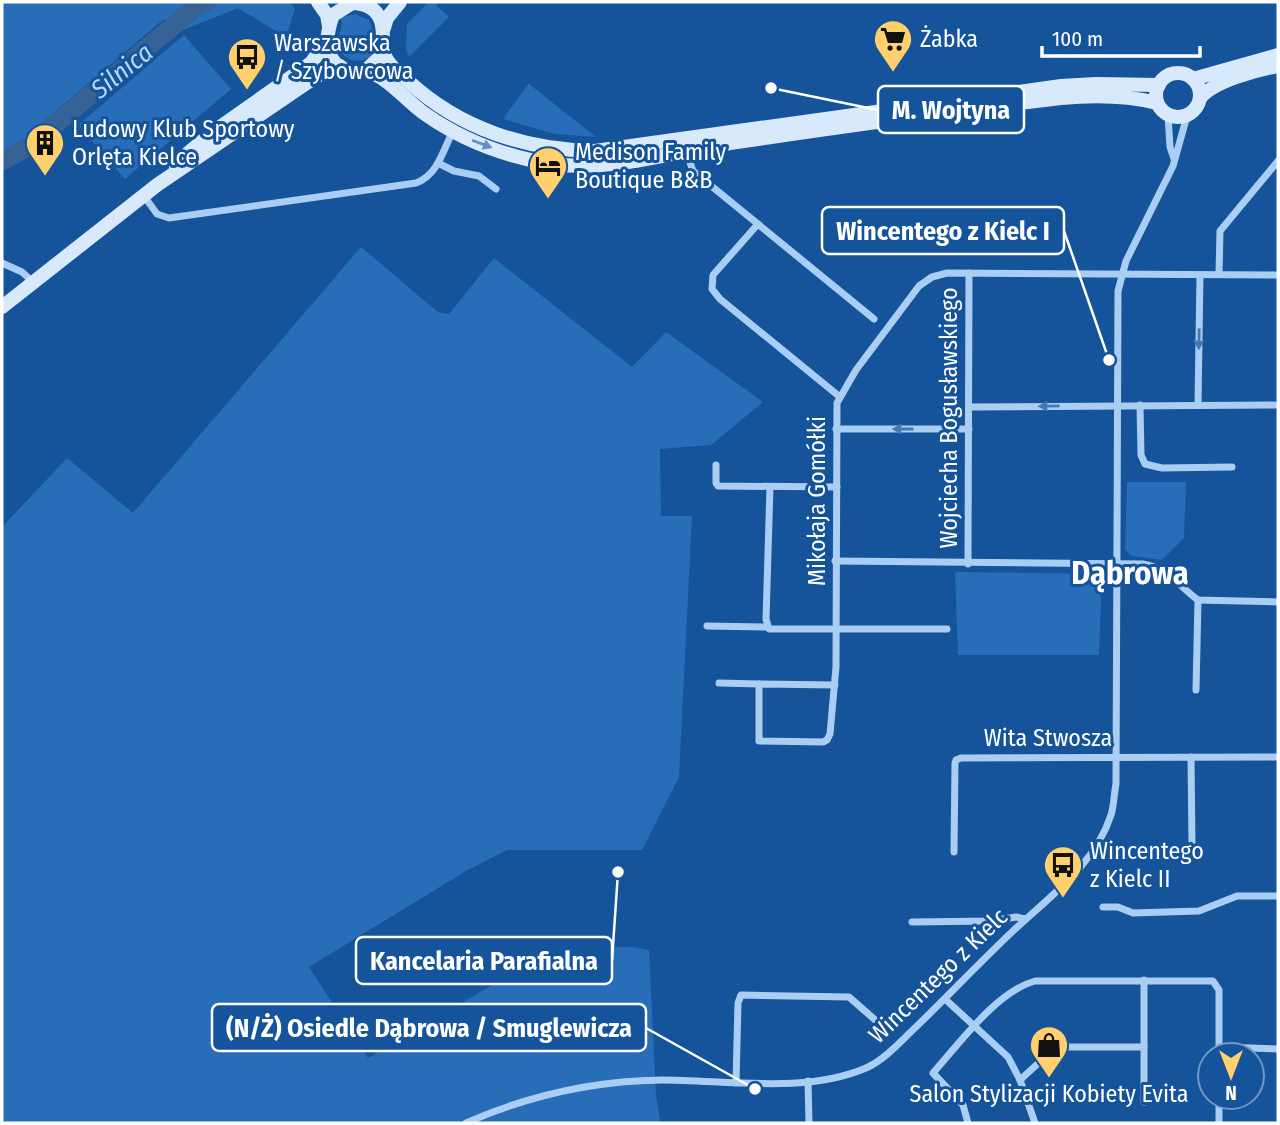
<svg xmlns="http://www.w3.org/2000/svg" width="1280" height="1125" viewBox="0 0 1280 1125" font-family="'Fira Sans Condensed',sans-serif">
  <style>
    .green { fill: #286db8 }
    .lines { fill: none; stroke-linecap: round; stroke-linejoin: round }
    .river { stroke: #366296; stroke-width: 19 }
    .street { stroke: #aacdf3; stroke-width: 7 }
    .secondary { stroke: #d9e9fc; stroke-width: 14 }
    .oneway { fill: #638fc2 }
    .oneway2 { fill: #4278b5 }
    .labels { text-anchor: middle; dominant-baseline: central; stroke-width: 6; stroke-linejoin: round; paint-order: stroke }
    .poi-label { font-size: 24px; fill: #fff; stroke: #15539b; text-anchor: start }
    .street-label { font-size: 24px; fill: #fff; stroke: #15539b }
    .water-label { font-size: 26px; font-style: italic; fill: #b6d7f9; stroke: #15539b }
    .district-label { font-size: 32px; font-weight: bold; fill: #fff; stroke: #15539b }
    .leader { fill: none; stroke: #fff; stroke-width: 2.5 }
    .callout-dot { fill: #fff; stroke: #15539b; stroke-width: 2.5 }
    .callout { fill: #15539b; stroke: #fff; stroke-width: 2.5 }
    .callout-label { font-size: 26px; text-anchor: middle; font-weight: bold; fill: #fff }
  </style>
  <rect width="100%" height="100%" fill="#15539b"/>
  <g class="green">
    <polygon points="2,2 290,2 295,9 286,37 238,8 176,33 164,19 16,145 2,153"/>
    <polygon points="429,2 439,2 436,5 449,17 409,57 406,49 407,24"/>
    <path d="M355,14L369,20C377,34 368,43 372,56C356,66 341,60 337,42L342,24L340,17Z"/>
    <polygon points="184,35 231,89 125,179 78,125"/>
    <polygon points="529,83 529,84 596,137 555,134 503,119"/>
    <polygon points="361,247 438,312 449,314 494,258 632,367 666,332 763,402 711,445 660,449 661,516 692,516 679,777 642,850 507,850 466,871 309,967 368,1058 504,978 518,948 633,947 649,950 656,1095 660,1120 664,1123 2,1123 2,527 67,458 133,513"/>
    <polygon points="1127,482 1186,482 1184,538 1162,560 1132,556 1125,550"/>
    <polygon points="955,572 1102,574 1099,655 958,655"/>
  </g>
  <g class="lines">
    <polyline class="river" points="2,161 28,147 197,6 207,2"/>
    <g class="street">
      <polyline points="1168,115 1170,147 1174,159"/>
      <polyline points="686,151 693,171 874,319"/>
      <polyline points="438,163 454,171 479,176 496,189"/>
      <path d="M144,196L157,214L169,218L416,183C438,175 443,150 453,131"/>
      <polyline points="758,224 713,275 712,289 720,299 840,397"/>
      <polyline points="2,263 22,272 33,282"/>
      <polyline points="1219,274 1220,231 1278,161"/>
      <polyline points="1198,404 1200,275"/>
      <polyline points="1140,405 1141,455 1145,464 1162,468 1232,467"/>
      <polyline points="970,407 1275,405"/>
      <polyline points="836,429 969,429"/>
      <polyline points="716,465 716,483 718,486 837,487"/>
      <polyline points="770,487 766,619 769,629 947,629"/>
      <path d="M835,561L1143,564C1171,569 1177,585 1198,600L1278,602"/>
      <polyline points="968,564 969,273"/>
      <polyline points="707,626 767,627"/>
      <polyline points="719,683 759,684"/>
      <polyline points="835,685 759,684 759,741 823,742 827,740 830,734 836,667 837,403 856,370 919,286 932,277 947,273 1278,275"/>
      <polyline points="1196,690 1198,600"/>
      <polyline points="1191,757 1192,845"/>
      <polyline points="954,852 955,763 956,760 961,758 1278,757"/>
      <polyline points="1103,907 1118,907 1133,913 1199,911 1237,896 1278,896"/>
      <polyline points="912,922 991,921 1016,917 1025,919"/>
      <polyline points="1144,980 1144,1102"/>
      <polyline points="945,999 1008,1057 1020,1080 1035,1123"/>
      <polyline points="1220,1047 1278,1049"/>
      <polyline points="1020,1080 1056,1047 1144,1047"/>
      <polyline points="808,1081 809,1123"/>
      <polyline points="736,1083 738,1003 741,995 849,997 881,1025"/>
      <path d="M466,1123C527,1096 595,1081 661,1080C726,1080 806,1094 866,1068C886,1059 903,1039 919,1024C951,993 981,961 1013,931C1049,897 1095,865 1111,815C1114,806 1114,794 1116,784L1118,291L1126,261L1173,166L1187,116"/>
      <path d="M968,1123L963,1105L933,1073C960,1043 996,992 1035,981H1213L1219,990V1055"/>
      <polyline points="1219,1123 1219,1097"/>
    </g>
    <g class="secondary">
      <polyline points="318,2 327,15 329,26"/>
      <path d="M352,3C386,4 385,31 381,56L365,71C326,75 322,44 333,15Z"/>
      <polyline points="384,28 387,18 400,2"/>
      <path d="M382,48C385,62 397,72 408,81C460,129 526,150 595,151L1061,86L1096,84L1159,85"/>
      <path d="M365,71C388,76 406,101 425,114C462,140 507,157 552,164C612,172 672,152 730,143C840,127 951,111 1061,98C1094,95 1125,95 1157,103"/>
      <circle cx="1178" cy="95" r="22"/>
      <polyline points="1193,79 1278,55"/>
      <path d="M1201,97C1215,81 1256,70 1278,66"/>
      <polyline points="175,164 213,132 311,63 326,43"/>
      <polyline points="2,307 157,185 314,78 330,69 340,66"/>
    </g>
  </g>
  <defs><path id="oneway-solid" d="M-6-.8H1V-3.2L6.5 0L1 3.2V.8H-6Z" transform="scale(1.75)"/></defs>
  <use class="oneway" href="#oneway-solid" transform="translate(482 144) rotate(21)"/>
  <g class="oneway2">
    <use href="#oneway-solid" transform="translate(1199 339) rotate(91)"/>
    <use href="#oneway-solid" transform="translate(1049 406) rotate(179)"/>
    <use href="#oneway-solid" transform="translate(903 429) rotate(-180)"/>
  </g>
  <defs>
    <g id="supermarket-pin" transform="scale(2.0125)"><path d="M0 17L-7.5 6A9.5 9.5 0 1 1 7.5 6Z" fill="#ffd06b" stroke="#15539b"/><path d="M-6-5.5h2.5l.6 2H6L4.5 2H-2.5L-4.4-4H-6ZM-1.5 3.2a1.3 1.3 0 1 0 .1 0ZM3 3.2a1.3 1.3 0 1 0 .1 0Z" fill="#111"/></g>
    <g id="bus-pin" transform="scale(2.0125)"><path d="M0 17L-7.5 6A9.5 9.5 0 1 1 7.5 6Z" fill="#ffd06b" stroke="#15539b"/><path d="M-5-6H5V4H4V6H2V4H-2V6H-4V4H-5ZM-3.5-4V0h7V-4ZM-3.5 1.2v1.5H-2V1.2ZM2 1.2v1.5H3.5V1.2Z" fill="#111"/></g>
    <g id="building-pin" transform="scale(2.0125)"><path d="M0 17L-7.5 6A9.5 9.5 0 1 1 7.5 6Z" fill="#ffd06b" stroke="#15539b"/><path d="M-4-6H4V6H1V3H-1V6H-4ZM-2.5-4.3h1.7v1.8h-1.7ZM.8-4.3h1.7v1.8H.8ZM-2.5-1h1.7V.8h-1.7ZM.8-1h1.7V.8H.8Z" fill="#111"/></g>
    <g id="hotel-pin" transform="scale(2.0125)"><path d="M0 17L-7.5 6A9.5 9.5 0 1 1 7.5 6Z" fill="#ffd06b" stroke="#15539b"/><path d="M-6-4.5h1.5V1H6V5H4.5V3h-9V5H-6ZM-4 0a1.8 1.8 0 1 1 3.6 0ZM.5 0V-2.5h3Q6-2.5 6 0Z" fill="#111"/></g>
    <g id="shop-pin" transform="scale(2.0125)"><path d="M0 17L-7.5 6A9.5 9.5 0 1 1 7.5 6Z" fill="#ffd06b" stroke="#15539b"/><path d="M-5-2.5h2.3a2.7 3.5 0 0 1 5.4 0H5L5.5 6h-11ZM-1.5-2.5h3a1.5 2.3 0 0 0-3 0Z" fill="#111"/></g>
  </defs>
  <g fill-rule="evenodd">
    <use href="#supermarket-pin" x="893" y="39"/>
    <use href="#bus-pin" x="247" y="57"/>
    <use href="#building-pin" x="45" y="143"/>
    <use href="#hotel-pin" x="548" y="166"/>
    <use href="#bus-pin" x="1063" y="865"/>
    <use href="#shop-pin" x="1049" y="1045"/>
  </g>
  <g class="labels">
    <g class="poi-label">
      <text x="920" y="39">Żabka</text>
      <text x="274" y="43">Warszawska<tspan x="274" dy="28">/ Szybowcowa</tspan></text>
      <text x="72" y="129">Ludowy Klub Sportowy<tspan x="72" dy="28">Orlęta Kielce</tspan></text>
      <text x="575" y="152">Medison Family<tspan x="575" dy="28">Boutique B&amp;B</tspan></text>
      <text x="1090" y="851">Wincentego<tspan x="1090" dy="28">z Kielc II</tspan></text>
      <text x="1049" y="1094" text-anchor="middle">Salon Stylizacji Kobiety Evita</text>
    </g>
    <g class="street-label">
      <text transform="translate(949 418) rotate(-90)">Wojciecha Bogusławskiego</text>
      <text transform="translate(817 501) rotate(-90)">Mikołaja Gomółki</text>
      <text x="1048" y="738">Wita Stwosza</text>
      <text transform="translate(938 976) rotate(-44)">Wincentego z Kielc</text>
    </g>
    <g class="water-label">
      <text transform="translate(122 71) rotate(-39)">Silnica</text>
    </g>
    <g class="district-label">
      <text x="1130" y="573">Dąbrowa</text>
    </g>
  </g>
  <path class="leader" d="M771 88L878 110M1109 360L1064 231M618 872L612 961M755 1089L646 1028"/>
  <g class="callout-dot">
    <circle cx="771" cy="88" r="7"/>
    <circle cx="1109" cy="360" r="7"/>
    <circle cx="618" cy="872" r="7"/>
    <circle cx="755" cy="1089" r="7"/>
  </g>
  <g class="callout">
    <rect x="878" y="86" width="146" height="47" rx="7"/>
    <rect x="822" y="207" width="242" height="47" rx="7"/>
    <rect x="356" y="937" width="256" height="47" rx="7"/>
    <rect x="212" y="1004" width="434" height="47" rx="7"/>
  </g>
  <g class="callout-label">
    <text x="951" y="119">M. Wojtyna</text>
    <text x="943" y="240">Wincentego z Kielc I</text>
    <text x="484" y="970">Kancelaria Parafialna</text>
    <text x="429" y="1037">(N/Ż) Osiedle Dąbrowa / Smuglewicza</text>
  </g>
  <rect width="1280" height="1125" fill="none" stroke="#ffffff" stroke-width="7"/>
  <g transform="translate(1231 1076) rotate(180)"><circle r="33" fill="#15539b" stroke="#7398c3" stroke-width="2"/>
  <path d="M0-5L12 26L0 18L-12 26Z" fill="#ffd06b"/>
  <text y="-10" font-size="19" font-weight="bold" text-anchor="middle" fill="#ffffff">N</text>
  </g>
  <path d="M1042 46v10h158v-10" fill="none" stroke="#ffffff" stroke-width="3.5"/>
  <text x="1052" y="46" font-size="21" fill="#ffffff" stroke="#15539b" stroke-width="5" paint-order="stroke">100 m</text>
</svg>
